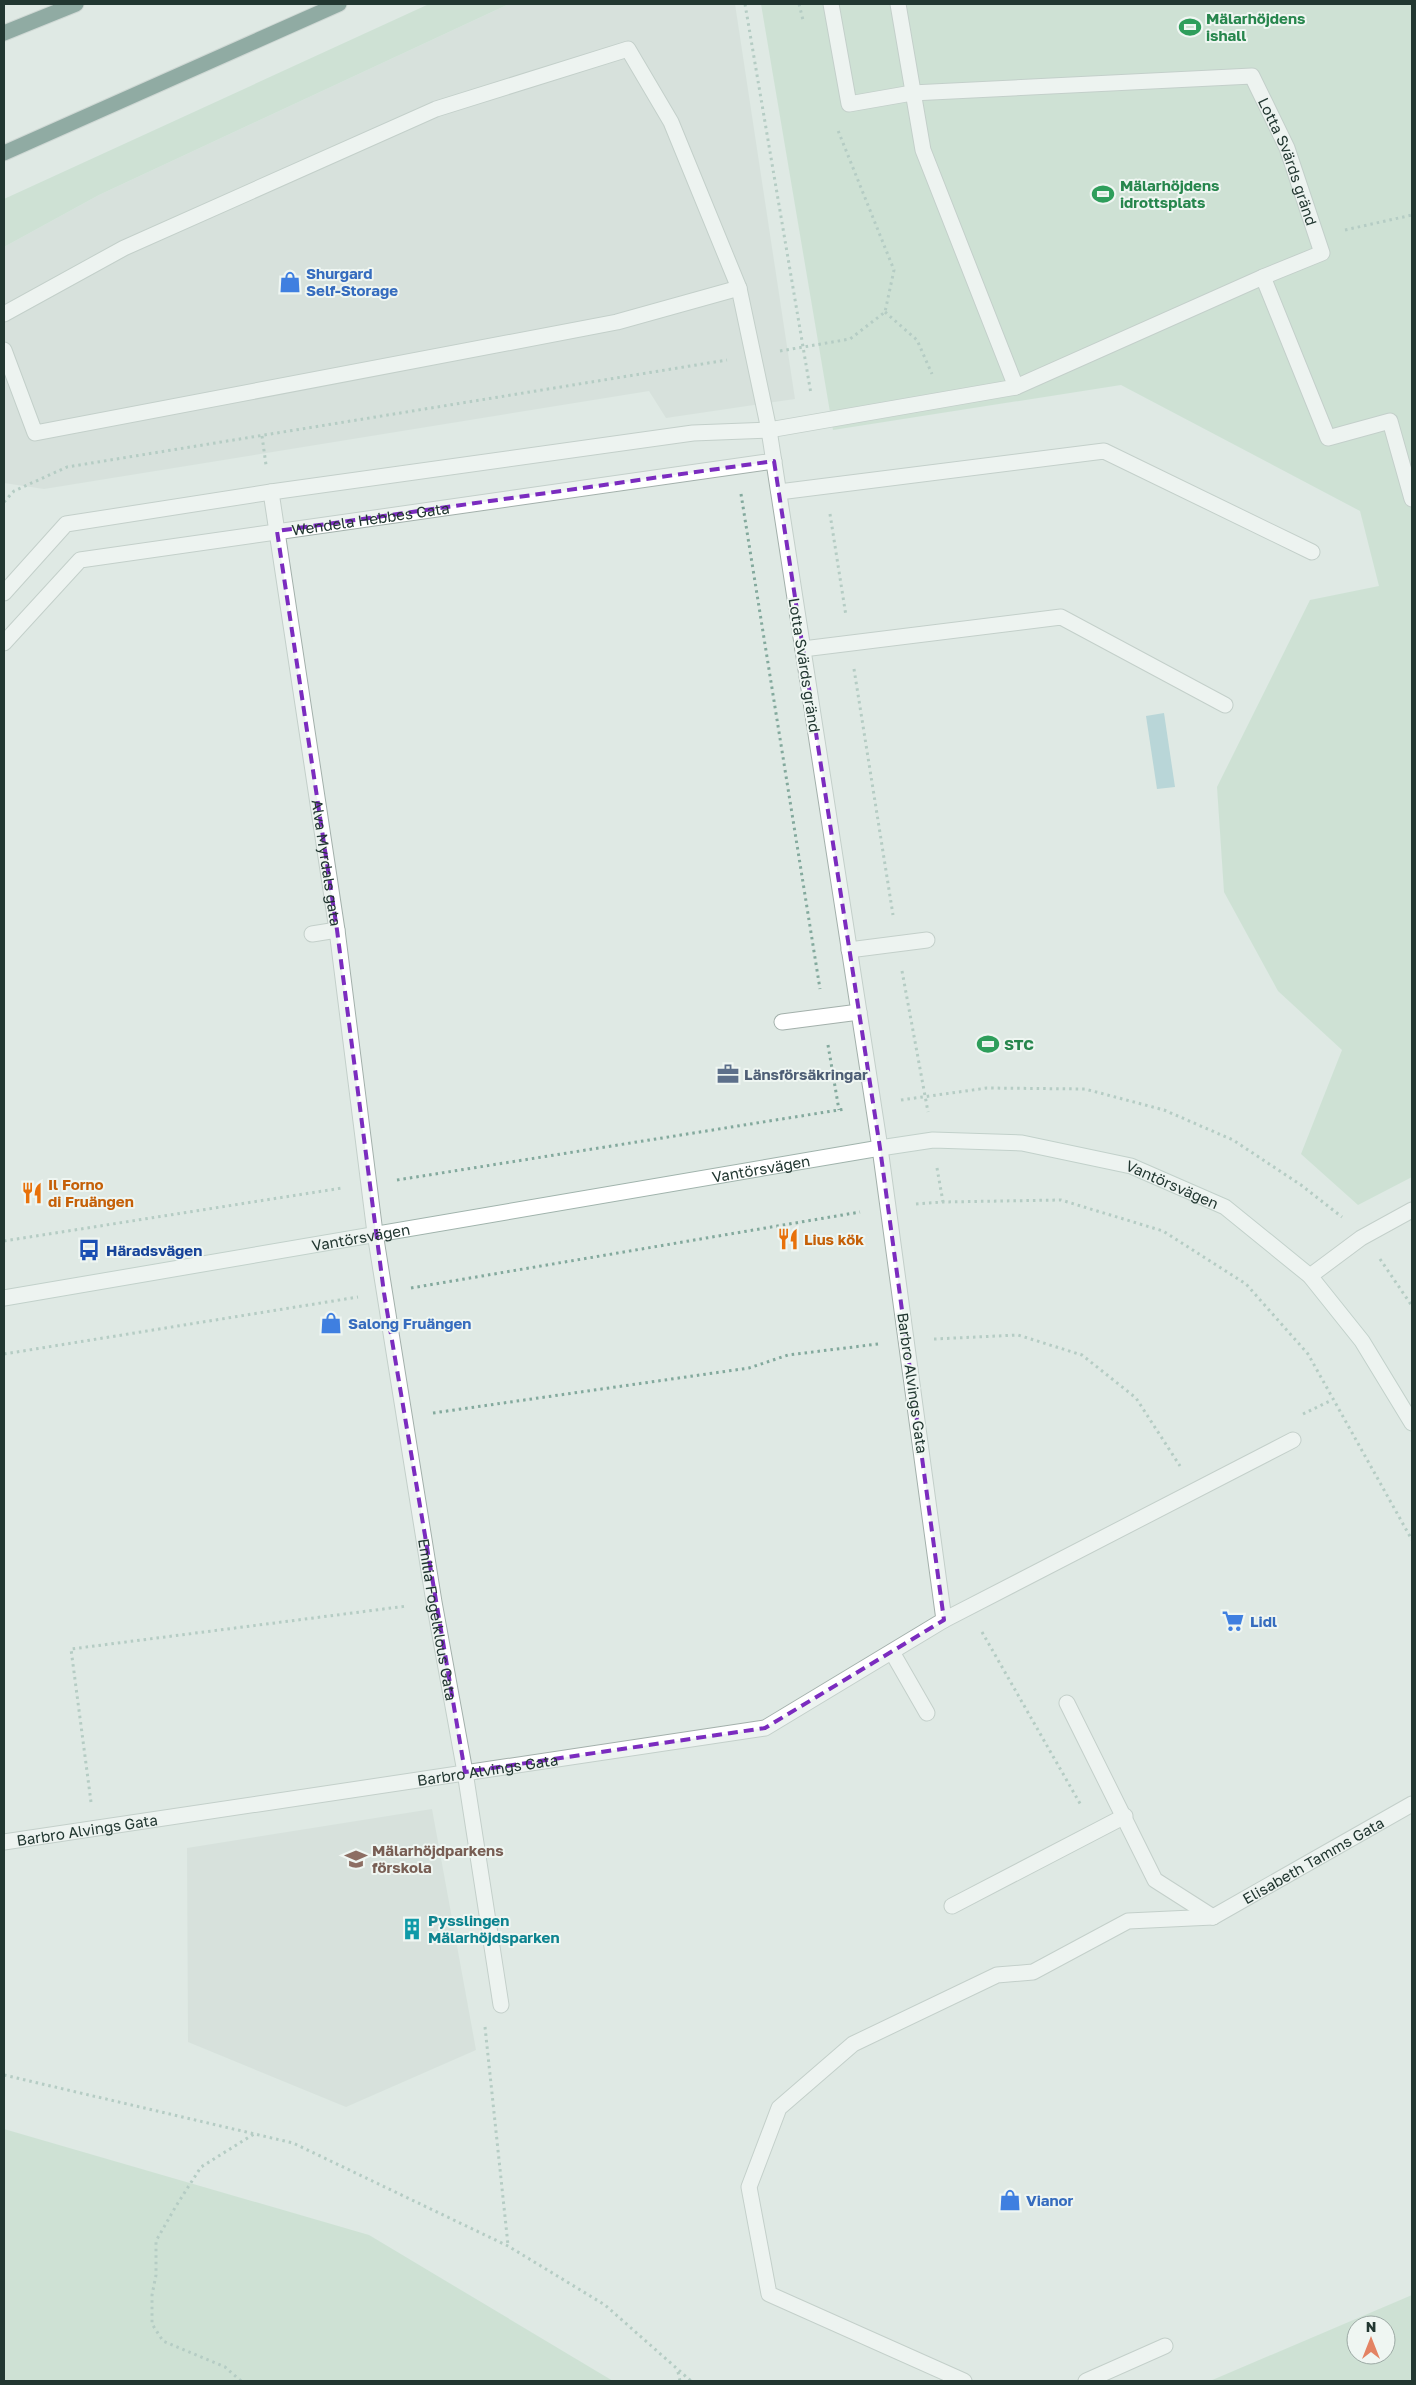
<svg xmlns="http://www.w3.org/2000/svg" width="1416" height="2385" viewBox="0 0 1416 2385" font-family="'Golos Text',sans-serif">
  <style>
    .built { fill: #ced8d3 }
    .green { fill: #bad8c2; fill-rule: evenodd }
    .water { fill: #8cbfc9 }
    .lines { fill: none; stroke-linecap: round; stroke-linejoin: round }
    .lane-casing { stroke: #a3b0ab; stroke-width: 17 }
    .street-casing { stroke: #a3b0ab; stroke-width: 17 }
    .secondary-casing { stroke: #a0b3ac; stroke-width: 17 }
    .highway-casing { stroke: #bdc3c1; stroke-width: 17 }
    .path { stroke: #83a99d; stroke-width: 3; stroke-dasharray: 2.5 4; stroke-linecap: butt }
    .lane { stroke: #fff; stroke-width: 15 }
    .street { stroke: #fff; stroke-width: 15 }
    .secondary { stroke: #fff; stroke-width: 15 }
    .highway { stroke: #316056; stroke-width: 15 }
    .marked { fill: none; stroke: #7b2cbf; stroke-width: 4; stroke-dasharray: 10 6; stroke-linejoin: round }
    .labels { text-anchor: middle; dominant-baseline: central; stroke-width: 4; stroke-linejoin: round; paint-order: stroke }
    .leisure-label { font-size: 15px; font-weight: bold; fill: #27864d; stroke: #eff6f2; text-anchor: start }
    .street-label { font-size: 15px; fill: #223731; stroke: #eff6f2 }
    .shop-label { font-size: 15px; font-weight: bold; fill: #366cbe; stroke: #eff6f2; text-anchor: start }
    .service-label { font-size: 15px; font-weight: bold; fill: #4e5e75; stroke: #eff6f2; text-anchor: start }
    .food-label { font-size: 15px; font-weight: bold; fill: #c56008; stroke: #eff6f2; text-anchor: start }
    .transit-label { font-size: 15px; font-weight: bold; fill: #164399; stroke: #eff6f2; text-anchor: start }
    .education-label { font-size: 15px; font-weight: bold; fill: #785e54; stroke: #eff6f2; text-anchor: start }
    .culture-label { font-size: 15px; font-weight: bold; fill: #0d838f; stroke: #eff6f2; text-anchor: start }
  </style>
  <rect width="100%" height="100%" fill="#dfe9e4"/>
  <g class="built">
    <polygon points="509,4 735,4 795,399 666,418 649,391 44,489 4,483 4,247 99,195"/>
    <polygon points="432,1809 476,2050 346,2107 188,2042 187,1848"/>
  </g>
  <g class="green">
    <polygon points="429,4 509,4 99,195 4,247 4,199"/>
    <polygon points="761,4 1412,4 1412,1177 1358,1205 1301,1154 1342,1050 1278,991 1224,892 1217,787 1310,600 1379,586 1360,511 1121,385 833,430"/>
    <polygon points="4,2129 369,2235 613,2381 4,2381"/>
    <path d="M1412,2295V2381H1210ZM1356,2325H1386V2355H1356Z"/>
  </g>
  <polygon class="water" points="1164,713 1175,787 1157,789 1146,716"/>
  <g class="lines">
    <g class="lane-casing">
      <g id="lane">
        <path id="s1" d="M831,4L849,104L912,93L1252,76L1287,148L1322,253L1263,277L1016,387"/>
        <polyline points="1263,277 1328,438 1390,421 1412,499"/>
        <polyline points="4,314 124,248 436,109 628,49 671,122 739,288 769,430"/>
        <polyline points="4,350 35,433 617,322 739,288"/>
        <polyline points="779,492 1104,451 1312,552"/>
        <polyline points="4,593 66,524 271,492 693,433 769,430 1016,387 923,150 898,4"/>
        <polyline points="803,649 1061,617 1225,705"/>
        <polyline points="312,934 337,930"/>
        <polyline points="849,950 927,940"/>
        <polyline points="782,1022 859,1012"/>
        <polyline points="1310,1276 1361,1238 1412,1210"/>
        <polyline points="944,1620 1293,1440"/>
        <polyline points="892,1652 927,1713"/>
        <polyline points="1067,1703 1155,1880 1213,1917"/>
        <polyline points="952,1906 1125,1816"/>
        <polyline points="964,2381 769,2294 749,2187 779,2108 853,2044 997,1975 1033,1972 1128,1921 1213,1917"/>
        <polyline points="1086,2381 1165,2346"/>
      </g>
    </g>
    <g class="street-casing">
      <g id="street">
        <path id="s2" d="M271,492L337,930L375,1233L434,1602L465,1772L501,2005"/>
        <path id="s3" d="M4,643L80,560L774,461"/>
        <path id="s4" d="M4,1842L765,1728L944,1620L880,1148L769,430"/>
        <path id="s5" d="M1213,1917L1412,1804"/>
      </g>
    </g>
    <g class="secondary-casing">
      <g id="secondary">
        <path id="s6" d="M4,1298L880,1148L933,1140L1022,1143L1131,1166L1225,1207L1310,1276L1362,1341L1412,1423"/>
      </g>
    </g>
    <g class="highway-casing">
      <g id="highway">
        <polyline points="4,33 76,4"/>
        <polyline points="4,153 339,4"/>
      </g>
    </g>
    <g class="path">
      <polyline points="745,4 811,394"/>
      <polyline points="799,4 803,20"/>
      <polyline points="1345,230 1412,215"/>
      <polyline points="885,312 917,340 932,374"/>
      <polyline points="780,351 850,339 885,312 894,270 837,128"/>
      <polyline points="262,436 266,465"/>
      <polyline points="741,494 820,989"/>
      <polyline points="4,502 14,491 67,467 727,360"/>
      <polyline points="830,514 846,616"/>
      <polyline points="854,669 893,915"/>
      <polyline points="902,971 928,1112"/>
      <polyline points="828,1045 839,1110"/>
      <polyline points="901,1100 987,1088 1085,1089 1164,1110 1233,1140 1301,1185 1342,1217"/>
      <polyline points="937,1168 943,1202"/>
      <polyline points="397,1180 845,1109"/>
      <polyline points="916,1204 943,1202 1061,1200 1163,1231 1246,1284 1308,1354 1412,1540"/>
      <polyline points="4,1241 342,1188"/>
      <polyline points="1380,1259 1412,1306"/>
      <polyline points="411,1288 860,1212"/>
      <polyline points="934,1339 1018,1335 1082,1355 1136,1398 1180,1466"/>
      <polyline points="4,1354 358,1297"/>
      <polyline points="433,1413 749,1368 788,1355 878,1344"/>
      <polyline points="1303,1414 1332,1400"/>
      <polyline points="982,1632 1082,1807"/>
      <polyline points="91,1802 71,1649 407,1606"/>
      <polyline points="485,2027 508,2245"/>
      <polyline points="4,2075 293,2143 508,2246 605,2305 691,2381"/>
      <polyline points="678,2372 680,2381"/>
      <polyline points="241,2381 225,2367 163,2341 152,2324 152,2295 156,2275 156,2241 176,2206 201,2167 254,2134"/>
    </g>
    <use href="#lane" class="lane"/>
    <use href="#street" class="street"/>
    <use href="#secondary" class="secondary"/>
    <use href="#highway" class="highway"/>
  </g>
  <path d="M0 0H1416V2385H0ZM774,461L880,1148L944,1620L765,1728L465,1772L384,1293L337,930L277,531Z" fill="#dfe9e4" fill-opacity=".55" fill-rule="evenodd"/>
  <path class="marked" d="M774,461L880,1148L944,1620L765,1728L465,1772L384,1293L337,930L277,531Z"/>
  <defs>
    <g id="stadium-bare" transform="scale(1.725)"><path d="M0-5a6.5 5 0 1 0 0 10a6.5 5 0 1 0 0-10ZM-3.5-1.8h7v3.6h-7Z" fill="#2e9e5b" stroke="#eff6f2" stroke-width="2.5" paint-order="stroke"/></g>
    <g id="shop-bare" transform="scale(1.725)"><path d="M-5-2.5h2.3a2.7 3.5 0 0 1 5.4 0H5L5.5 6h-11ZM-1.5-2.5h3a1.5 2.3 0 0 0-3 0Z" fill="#3f7fe0" stroke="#eff6f2" stroke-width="2.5" paint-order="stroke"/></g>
    <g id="office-bare" transform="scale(1.725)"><path d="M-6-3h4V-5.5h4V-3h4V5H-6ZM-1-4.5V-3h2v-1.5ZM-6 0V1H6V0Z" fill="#5c6f8a" stroke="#eff6f2" stroke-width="2.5" paint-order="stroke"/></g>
    <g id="restaurant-bare" transform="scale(1.725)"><path d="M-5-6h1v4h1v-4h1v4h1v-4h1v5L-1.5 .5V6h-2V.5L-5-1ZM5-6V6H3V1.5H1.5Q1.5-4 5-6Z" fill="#e8710a" stroke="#eff6f2" stroke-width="2.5" paint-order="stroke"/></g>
    <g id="bus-bare" transform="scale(1.725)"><path d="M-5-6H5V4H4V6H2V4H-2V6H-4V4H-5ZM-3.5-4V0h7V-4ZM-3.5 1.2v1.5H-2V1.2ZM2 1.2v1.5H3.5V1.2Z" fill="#1a4fb4" stroke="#eff6f2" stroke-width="2.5" paint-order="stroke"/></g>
    <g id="supermarket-bare" transform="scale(1.725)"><path d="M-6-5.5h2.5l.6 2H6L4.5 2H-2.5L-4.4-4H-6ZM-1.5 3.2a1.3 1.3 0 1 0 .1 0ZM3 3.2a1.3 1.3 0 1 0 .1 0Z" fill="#3f7fe0" stroke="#eff6f2" stroke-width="2.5" paint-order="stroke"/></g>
    <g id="school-bare" transform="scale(1.725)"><path d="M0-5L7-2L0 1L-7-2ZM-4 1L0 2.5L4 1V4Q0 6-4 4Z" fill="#8d6e63" stroke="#eff6f2" stroke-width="2.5" paint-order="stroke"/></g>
    <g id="building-bare" transform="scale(1.725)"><path d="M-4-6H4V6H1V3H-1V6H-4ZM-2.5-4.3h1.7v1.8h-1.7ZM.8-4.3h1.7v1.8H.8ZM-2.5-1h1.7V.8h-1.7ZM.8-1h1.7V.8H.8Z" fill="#0f9aa8" stroke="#eff6f2" stroke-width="2.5" paint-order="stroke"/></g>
  </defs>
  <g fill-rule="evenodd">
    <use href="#stadium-bare" x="1190" y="27"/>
    <use href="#stadium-bare" x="1103" y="194"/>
    <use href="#shop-bare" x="290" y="282"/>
    <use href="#stadium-bare" x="988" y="1044"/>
    <use href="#office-bare" x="728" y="1074"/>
    <use href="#restaurant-bare" x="32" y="1193"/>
    <use href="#restaurant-bare" x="788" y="1239"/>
    <use href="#bus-bare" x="89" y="1250"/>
    <use href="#shop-bare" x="331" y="1323"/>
    <use href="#supermarket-bare" x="1233" y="1621"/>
    <use href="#school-bare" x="356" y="1859"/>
    <use href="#building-bare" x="412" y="1929"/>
    <use href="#shop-bare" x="1010" y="2200"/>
  </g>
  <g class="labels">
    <g class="leisure-label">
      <text x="1206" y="18">Mälarhöjdens<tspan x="1206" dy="17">ishall</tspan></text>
      <text x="1120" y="185">Mälarhöjdens<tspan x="1120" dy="17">idrottsplats</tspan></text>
      <text x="1004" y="1044">STC</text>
    </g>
    <g class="street-label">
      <text stroke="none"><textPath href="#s1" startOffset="599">Lotta Svärds gränd</textPath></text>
      <text stroke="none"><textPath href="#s3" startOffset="406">Wendela Hebbes Gata</textPath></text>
      <text transform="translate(805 665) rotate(81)">Lotta Svärds gränd</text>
      <text stroke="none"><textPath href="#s2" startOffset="375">Alva Myrdals gata</textPath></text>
      <text stroke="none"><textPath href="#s6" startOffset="768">Vantörsvägen</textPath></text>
      <text stroke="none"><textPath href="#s6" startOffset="1188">Vantörsvägen</textPath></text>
      <text stroke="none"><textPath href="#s6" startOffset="362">Vantörsvägen</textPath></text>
      <text transform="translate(913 1383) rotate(82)">Barbro Alvings Gata</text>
      <text stroke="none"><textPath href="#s2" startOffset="1140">Emilia Fogelklous Gata</textPath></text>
      <text stroke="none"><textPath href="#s4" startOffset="489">Barbro Alvings Gata</textPath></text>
      <text stroke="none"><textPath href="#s4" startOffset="84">Barbro Alvings Gata</textPath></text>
      <text stroke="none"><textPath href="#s5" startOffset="115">Elisabeth Tamms Gata</textPath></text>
    </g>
    <g class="shop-label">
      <text x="306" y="273">Shurgard<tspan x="306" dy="17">Self-Storage</tspan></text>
      <text x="348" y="1323">Salong Fruängen</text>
      <text x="1250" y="1621">Lidl</text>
      <text x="1026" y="2200">Vianor</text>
    </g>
    <g class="service-label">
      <text x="744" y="1074">Länsförsäkringar</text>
    </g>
    <g class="food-label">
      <text x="48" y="1184">Il Forno<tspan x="48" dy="17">di Fruängen</tspan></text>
      <text x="804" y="1239">Lius kök</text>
    </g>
    <g class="transit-label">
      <text x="106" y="1250">Häradsvägen</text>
    </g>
    <g class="education-label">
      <text x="372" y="1850">Mälarhöjdparkens<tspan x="372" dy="17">förskola</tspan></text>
    </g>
    <g class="culture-label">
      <text x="428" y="1920">Pysslingen<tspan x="428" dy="17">Mälarhöjdsparken</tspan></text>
    </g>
  </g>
  <rect width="1416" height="2385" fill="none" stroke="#223731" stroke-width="10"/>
  <g transform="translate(1371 2340)"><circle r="24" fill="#eff6f2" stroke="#9daaa5"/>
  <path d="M0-4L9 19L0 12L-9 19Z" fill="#e38363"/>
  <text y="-8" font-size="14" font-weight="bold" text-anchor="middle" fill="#223731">N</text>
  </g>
</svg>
